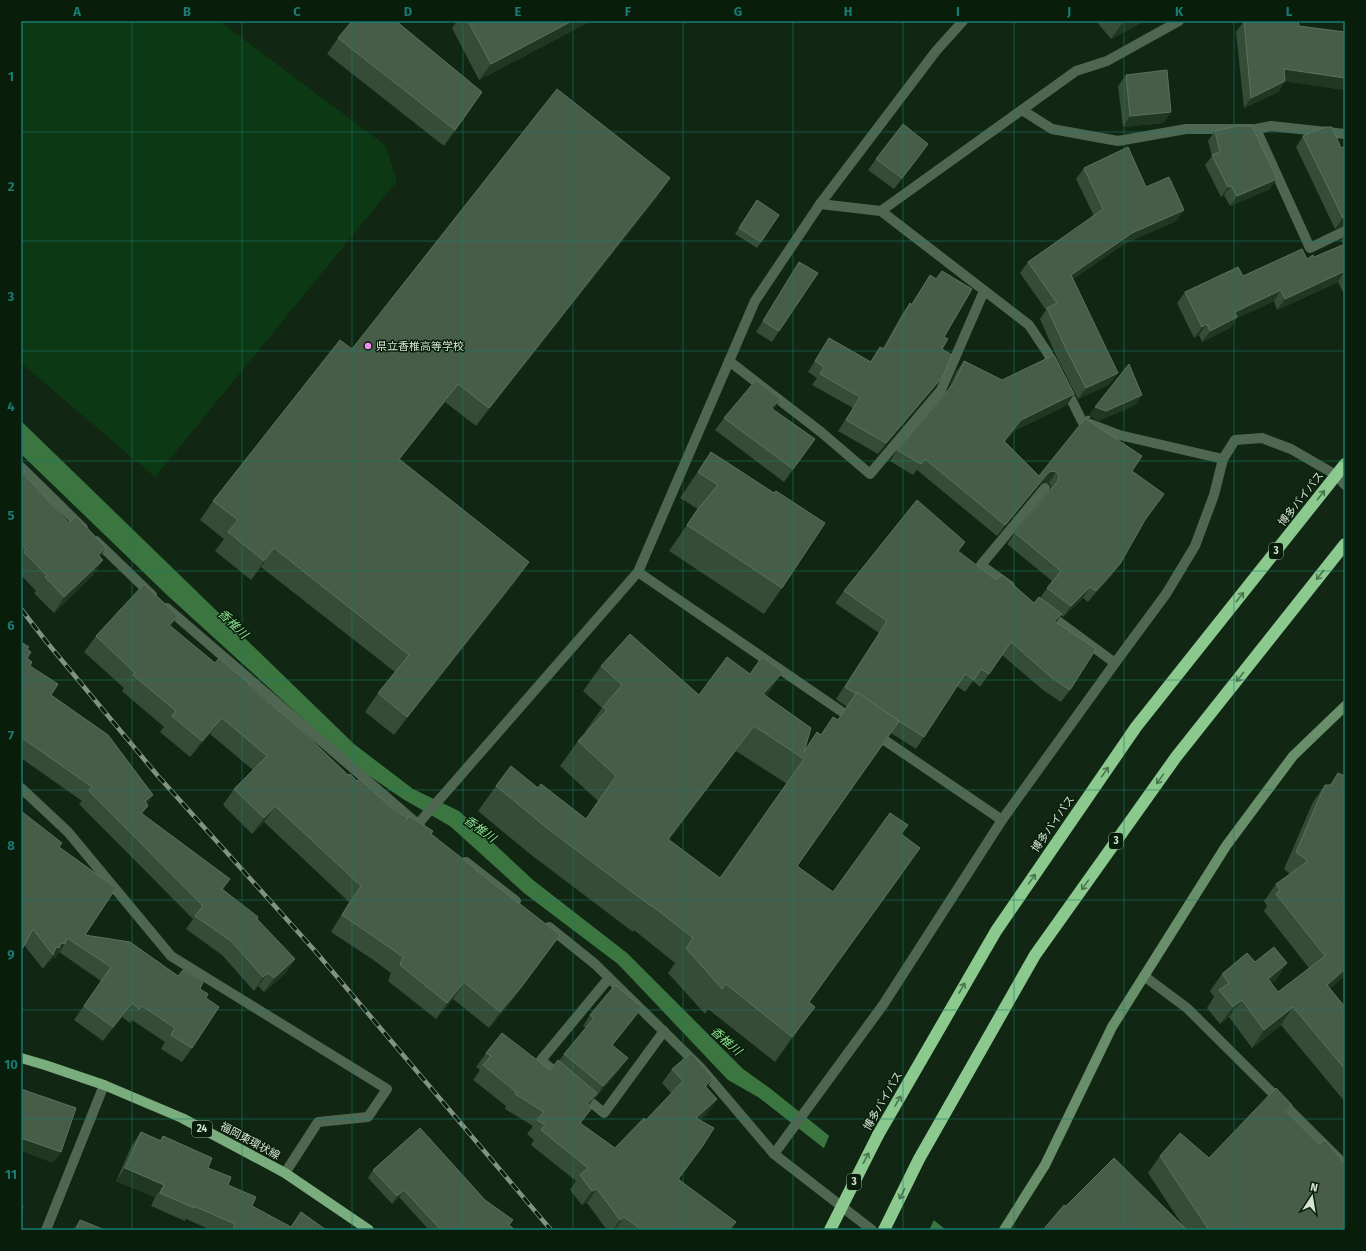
<svg xmlns="http://www.w3.org/2000/svg" width="1366" height="1251" viewBox="0 0 1366 1251" font-family="'Fira Sans','Noto Sans JP',sans-serif">
  <style>
    .green { fill: #0c3913 }
    .water { fill: #3b7641 }
    .pier { fill: #112713 }
    .lines { fill: none; stroke-linecap: round; stroke-linejoin: round }
    .street { stroke: #4f6750; stroke-width: 10 }
    .secondary { stroke: #688f69; stroke-width: 10 }
    .primary { stroke: #7aad7d; stroke-width: 10 }
    .highway { stroke: #8bc98f; stroke-width: 12 }
    .rail-casing { stroke: #829383; stroke-width: 4.5 }
    .rail { stroke: #081e0a; stroke-width: 3; stroke-dasharray: 9; stroke-linecap: butt }
    .highway-bridge { stroke: #8bc98f; stroke-width: 12 }
    .wall { fill: #364c37; fill-rule: evenodd }
    .shaded-wall { fill: #203721 }
    .building { fill: #475d48; stroke: #5d725e; fill-rule: evenodd }
    .oneway { stroke: #4a744c }
    .grid { fill: none; stroke: #197b73; stroke-width: 1; stroke-opacity: 0.55 }
    .poi-dot { fill: #f18bf5; stroke: #081e0a; stroke-width: 1.5 }
    .labels { text-anchor: middle; dominant-baseline: central; stroke-width: 3; stroke-linejoin: round; paint-order: stroke }
    .shield { fill: #081e0a; stroke: #98a898; stroke-width: 1 }
    .shield-label { font-size: 10px; font-weight: bold; fill: #d5e3d5 }
    .poi-label { font-size: 11px; fill: #d5e3d5; stroke: #081e0a; text-anchor: start }
    .street-label { font-size: 11px; fill: #d5e3d5; stroke: #081e0a }
    .water-label { font-size: 12px; font-style: italic; fill: #8cde92; stroke: #081e0a }
    .neatline { fill: none; stroke: #197b73; stroke-width: 1.5 }
    .grid-label { font-size: 13px; text-anchor: middle; font-weight: bold; fill: #197b73 }
  </style>
  <rect width="100%" height="100%" fill="#112713"/>
  <polygon class="green" points="21,21 222,21 222,23 385,145 397,181 155,477 21,363"/>
  <polygon class="water" points="21,421 354,744 413,789 459,811 533,880 627,953 743,1069 771,1089 946,1230 929,1230 758,1097 728,1080 618,964 524,893 450,826 403,799 355,766 167,595 21,454"/>
  <polygon class="pier" points="830,1134 935,1218 929,1230 926,1230 823,1150"/>
  <g class="lines">
    <g class="street">
      <polyline points="1022,110 1052,129 1118,141 1186,129 1256,129 1271,126 1345,134"/>
      <polyline points="1256,129 1310,248 1345,231"/>
      <polyline points="820,204 881,211 1029,325 1047,352 1056,369"/>
      <polyline points="881,211 1076,71 1107,61 1179,21"/>
      <polyline points="729,361 821,432 870,474 941,390 984,291"/>
      <polyline points="1065,387 1082,421 1119,435 1223,459"/>
      <polyline points="21,467 83,528"/>
      <polyline points="96,541 152,595"/>
      <polyline points="638,572 854,720"/>
      <polyline points="1010,586 981,565 1045,488"/>
      <polyline points="167,608 420,826"/>
      <polyline points="1047,613 1115,663"/>
      <polyline points="874,733 1002,820"/>
      <polyline points="21,788 68,832 171,956 387,1089 368,1117 318,1122 285,1173"/>
      <polyline points="418,824 638,572 755,301 820,204 936,51 963,21"/>
      <polyline points="466,862 516,901"/>
      <polyline points="549,927 595,964 700,1067 774,1154 872,1230"/>
      <polyline points="1144,976 1187,1008 1345,1165"/>
      <polyline points="561,1077 541,1060 609,978"/>
      <polyline points="581,1094 604,1113 664,1031"/>
      <polyline points="774,1154 883,1005 1002,820 1115,663 1166,594 1195,546 1214,495 1223,459 1235,440 1262,438 1291,449 1336,475 1345,485"/>
      <polyline points="46,1230 104,1085"/>
    </g>
    <polyline class="secondary" points="1004,1230 1045,1165 1112,1027 1226,846 1293,756 1345,706"/>
    <polyline class="primary" points="21,1058 45,1065 104,1085 182,1118 285,1173 369,1230"/>
    <g class="highway">
      <polyline points="878,1135 996,931 1136,727 1345,464"/>
      <polyline points="884,1230 919,1159 1035,955 1176,757 1345,544"/>
    </g>
    <g class="rail-casing">
      <polyline id="rail" points="21,609 45,640 158,776 316,952 551,1230"/>
    </g>
    <use href="#rail" class="rail"/>
    <polyline class="highway-bridge" points="830,1230 878,1135"/>
  </g>
  <g class="wall">
    <polygon points="457,21 591,21 479,80 452,28"/>
    <polygon points="1096,21 1143,21 1141,23 1111,39"/>
    <polygon points="1244,21 1299,26 1345,32 1345,90 1285,81 1278,92 1244,108 1236,32"/>
    <polygon points="338,38 471,109 444,146 327,54"/>
    <polygon points="1126,75 1171,112 1163,123 1123,127 1118,86"/>
    <polygon points="1215,131 1270,189 1230,206 1224,195 1221,197 1205,165 1212,156 1208,141"/>
    <polygon points="1303,136 1341,148 1345,146 1345,225 1335,229 1296,147"/>
    <polygon points="921,155 894,189 868,170 876,159"/>
    <polygon points="1084,168 1146,187 1184,210 1176,221 1124,244 1073,279 1110,384 1078,399 1058,360 1040,319 1046,310 1020,273 1028,262 1094,216 1076,179"/>
    <polygon points="670,178 657,197 476,426 445,402 400,459 516,581 394,735 365,712 378,693 395,672 261,567 251,580 215,551 224,539 200,520 213,501 352,349"/>
    <polygon points="757,200 761,242 757,248 735,234"/>
    <polygon points="1345,234 1345,296 1338,282 1277,310 1274,301 1237,318 1230,328 1202,342 1199,335 1194,338 1177,303 1185,292 1307,259 1314,257 1343,245 1341,240"/>
    <polygon points="799,262 779,331 772,342 756,332 792,273"/>
    <polygon points="930,275 944,337 942,349 943,376 935,387 878,454 838,431 853,408 812,385 817,378 808,372 822,349 829,338 870,362 880,347 883,348 902,314 910,303 911,304"/>
    <path d="M964,361L1002,380L1074,394L1067,405L1014,431L1005,442L1039,476L1090,417L1088,420L1132,471L1144,522L1112,575L1088,602L1083,598L1063,617L1061,615L1056,623L1070,690L1061,702L1043,690L1002,655L980,687L973,681L965,692L957,686L916,749L891,733L797,866L833,892L901,834L920,848L809,1002L797,1032L775,1062L708,1009L705,1014L668,973L675,963L634,930L633,932L530,854L478,811L496,786L538,788L586,819L598,801L560,766L578,741L586,732H585L602,708L583,691L601,666L699,695L766,696L805,749L817,732L821,735L838,720L847,707L836,699L879,633L835,603L844,591L958,552L996,580L1034,603L1040,598L1052,581L1007,544L1015,533L1050,490L1051,486L1049,483L1043,482L1040,484L997,536L917,470L913,475L890,461L897,450L948,390L956,372ZM736,751L787,784L720,878L669,840Z"/>
    <polygon points="773,410 815,439 784,482 715,430 724,418"/>
    <polygon points="711,452 774,493 782,588 764,614 669,551 698,509 680,498"/>
    <polygon points="21,471 69,523 106,548 100,557 93,575 54,613 34,593 36,591 21,575"/>
    <polygon points="178,616 171,626 215,663 249,686 348,775 357,781 405,821 431,834 476,871 560,935 511,1002 489,1028 453,999 436,1019 388,981 391,973 372,959 331,932 349,902 264,822 252,834 223,805 234,789 253,770 210,734 190,757 160,732 164,727 122,691 124,688 84,652 96,636"/>
    <polygon points="21,642 27,649 27,658 30,666 51,695 153,795 147,804 143,814 230,879 223,889 257,919 286,973 264,992 258,986 254,991 222,955 186,929 193,919 79,804 82,801 21,758"/>
    <polygon points="1338,773 1330,989 1345,1007 1345,1102 1281,1025 1252,1048 1229,1017 1220,1024 1207,1008 1214,997 1210,991 1222,974 1255,962 1287,963 1275,981 1271,983 1278,992 1309,968 1264,911 1267,906 1264,901 1276,884 1290,874 1284,869 1313,802 1325,785 1330,785"/>
    <polygon points="59,847 85,935 178,976 200,989 206,998 192,1048 182,1062 161,1049 165,1042 132,1020 130,1023 122,1017 103,1041 74,1020 101,981 59,952 55,958 53,957 49,962 48,962 43,969 24,945"/>
    <polygon points="642,1007 635,1018 613,1045 620,1069 596,1097 595,1097 589,1105 581,1124 615,1148 646,1120 671,1093 662,1083 672,1069 713,1078 707,1087 707,1114 700,1120 702,1147 679,1179 729,1230 607,1230 587,1203 582,1205 570,1190 576,1181 531,1145 534,1140 527,1134 533,1126 505,1109 506,1106 473,1080 480,1070 476,1067 486,1053 550,1070 559,1061 564,1054 586,1028 583,1026 590,1015"/>
    <polygon points="1292,1105 1287,1112 1319,1144 1345,1230 1043,1230 1066,1206 1183,1226 1148,1173 1160,1156 1209,1158"/>
    <polygon points="141,1132 160,1140 163,1136 208,1168 252,1206 291,1227 326,1230 211,1230 186,1219 185,1221 151,1206 155,1197 116,1181 132,1145"/>
    <polygon points="373,1170 509,1226 515,1230 429,1230 399,1197 392,1204 368,1178"/>
    <polygon points="80,1220 105,1230 73,1230"/>
  </g>
  <g class="shaded-wall">
    <polygon points="572,21 591,21 479,80 491,64"/>
    <polygon points="1124,21 1143,21 1141,23 1111,39"/>
    <polygon points="1284,69 1345,78 1345,90 1276,80"/>
    <polygon points="1285,81 1278,92 1244,108 1251,98"/>
    <polygon points="482,92 471,109 444,146 455,130"/>
    <polygon points="1171,112 1163,123 1123,127 1130,116"/>
    <polygon points="928,144 921,155 894,189 902,178"/>
    <polygon points="670,178 657,197 476,426 489,408"/>
    <polygon points="1277,179 1270,189 1230,206 1237,196"/>
    <polygon points="1231,186 1224,195 1221,197 1228,187"/>
    <polygon points="1184,210 1176,221 1124,244 1063,286 1071,275 1132,233"/>
    <polygon points="1345,217 1345,225 1335,229 1343,218"/>
    <polygon points="1345,271 1338,282 1277,310 1285,299"/>
    <polygon points="1281,290 1274,301 1237,318 1230,328 1202,342 1210,331 1235,312"/>
    <polygon points="1207,324 1199,335 1194,338 1202,327"/>
    <polygon points="1118,373 1110,384 1078,399 1086,388"/>
    <polygon points="943,376 935,387 878,454 886,443"/>
    <polygon points="458,384 445,402 386,477 399,459"/>
    <polygon points="1074,394 1067,405 1014,431 996,452 1004,441 1021,420"/>
    <polygon points="1142,395 1136,405 1099,421 1088,416 1095,407"/>
    <polygon points="781,399 772,412 771,408"/>
    <polygon points="925,459 917,470 913,475 921,464"/>
    <polygon points="1051,471 1056,472 1049,483 1043,482 1040,484 997,536 1005,525 1048,473"/>
    <polygon points="106,548 95,563 98,555"/>
    <polygon points="274,548 261,567 251,580 264,561"/>
    <polygon points="103,560 93,575 54,613 64,597"/>
    <polygon points="529,562 516,581 394,735 407,717"/>
    <polygon points="1120,564 1112,575 1088,602 1096,591"/>
    <polygon points="1090,587 1083,598 1063,617 1071,606"/>
    <polygon points="1062,614 1053,626 1054,621"/>
    <polygon points="178,616 166,632 169,625"/>
    <polygon points="783,672 766,697 763,694"/>
    <polygon points="222,718 210,734 190,757 202,741"/>
    <polygon points="754,726 736,751 651,864 668,839"/>
    <polygon points="153,795 144,809 145,801"/>
    <polygon points="148,806 139,820 141,813"/>
    <polygon points="275,806 264,822 252,834 264,818"/>
    <polygon points="920,848 903,873 791,1027 809,1002"/>
    <polygon points="560,935 511,1002 489,1028 500,1012"/>
    <polygon points="61,943 65,944 55,958 53,957 49,962 48,962 53,955 56,947"/>
    <polygon points="295,959 286,973 264,992 274,978"/>
    <polygon points="1287,963 1275,981 1256,996 1268,979"/>
    <polygon points="1345,969 1345,976 1314,1002 1327,985"/>
    <polygon points="268,973 258,986 254,991 263,977"/>
    <polygon points="464,982 453,999 436,1019 447,1003"/>
    <polygon points="1242,1000 1229,1017 1220,1024 1233,1007"/>
    <polygon points="132,1003 122,1017 103,1041 113,1027"/>
    <polygon points="642,1007 635,1018 604,1056 612,1045"/>
    <polygon points="815,1007 797,1032 775,1062 792,1037"/>
    <polygon points="1293,1007 1281,1025 1252,1048 1264,1030"/>
    <polygon points="628,1058 620,1069 596,1097 603,1086"/>
    <polygon points="713,1078 703,1093 705,1086"/>
    <polygon points="597,1093 587,1107 587,1104"/>
    <polygon points="717,1099 707,1114 686,1132 696,1118"/>
    <polygon points="592,1108 582,1122 570,1138 580,1123"/>
    <polygon points="21,1138 61,1152 53,1163 21,1151"/>
    <polygon points="702,1147 692,1161 668,1193 678,1179"/>
    <polygon points="125,1168 164,1185 155,1197 116,1181"/>
    <polygon points="597,1189 587,1203 582,1205 592,1191"/>
    <polygon points="404,1190 399,1197 392,1204 397,1196"/>
    <polygon points="624,1217 615,1230 613,1230 620,1220"/>
  </g>
  <g class="building">
    <polygon points="352,21 396,21 482,92 455,130 338,38"/>
    <polygon points="468,21 572,21 491,64"/>
    <polygon points="1244,21 1298,21 1299,26 1345,32 1345,78 1284,69 1285,81 1251,98"/>
    <polygon points="1167,70 1171,112 1130,116 1126,75"/>
    <polygon points="557,89 670,178 489,408 458,384 399,459 529,562 407,717 378,693 409,655 274,548 264,561 228,532 238,520 213,501 340,340 352,349"/>
    <polygon points="903,124 928,144 902,178 876,159"/>
    <polygon points="1237,126 1252,126 1277,179 1237,196 1231,186 1228,187 1212,155 1220,152 1215,131"/>
    <polygon points="1325,127 1332,127 1341,148 1345,146 1345,217 1343,218 1303,136"/>
    <polygon points="1128,147 1146,187 1169,177 1184,210 1132,233 1071,275 1118,373 1086,388 1066,349 1047,308 1057,303 1028,262 1103,209 1084,168"/>
    <polygon points="757,200 779,215 761,242 739,228"/>
    <polygon points="1345,244 1345,271 1285,299 1281,290 1235,312 1237,317 1210,331 1207,324 1202,327 1185,292 1238,267 1243,276 1302,249 1307,259 1313,255 1314,257"/>
    <polygon points="799,262 818,273 779,331 763,321"/>
    <polygon points="942,271 972,289 944,337 948,339 942,349 952,355 943,376 886,443 846,420 860,397 820,374 824,367 815,361 829,338 871,362 880,347 884,349 910,303 912,305 930,275 936,279"/>
    <polygon points="1054,355 1074,394 1021,420 1004,441 1039,476 1087,416 1090,417 1086,419 1142,456 1132,471 1164,494 1145,520 1120,564 1096,591 1090,587 1071,606 1047,588 1061,571 1015,533 1058,481 1059,475 1056,472 1051,471 1048,473 1005,525 925,459 921,464 897,450 954,383 964,361 1002,380"/>
    <polygon points="1129,364 1142,395 1106,411 1095,407"/>
    <polygon points="756,380 781,399 771,408 815,439 793,469 724,418"/>
    <polygon points="711,452 774,493 776,491 825,523 782,588 687,525 697,510 718,485 698,472"/>
    <polygon points="21,471 69,523 76,516 106,548 98,555 103,560 64,597 45,577 47,576 24,552 26,549 21,544"/>
    <polygon points="917,500 965,542 958,551 996,580 1002,575 1034,603 1039,597 1062,614 1054,621 1096,649 1070,690 1052,678 1011,642 989,674 981,669 974,680 965,674 924,737 899,721 898,723 899,721 857,692 856,694 845,687 887,621 844,591"/>
    <polygon points="144,584 178,616 169,625 215,663 219,658 250,684 249,686 298,727 348,775 350,774 357,781 360,779 405,821 409,816 433,831 431,834 477,870 476,870 560,935 522,986 500,1012 464,982 447,1003 400,965 403,957 383,943 342,915 361,886 275,806 264,818 234,789 267,756 222,718 202,741 172,716 176,711 133,675 135,673 96,636"/>
    <path d="M630,634L699,695L727,657L750,674L762,657L783,672L763,694L811,728L804,752L817,732L821,735L833,717L838,720L857,692L899,721L797,866L833,892L890,813L908,825L901,834L920,848L809,1002L815,1007L792,1037L726,984L722,989L686,948L693,938L651,905V906L547,828L496,786L511,766L538,788L541,784L586,819L616,776L578,741L607,710L603,707L622,685L601,666ZM754,726L804,759L720,878L668,839Z"/>
    <polygon points="21,642 29,647 27,649 31,652 27,658 32,662 30,666 58,684 51,695 108,735 153,795 145,801 148,806 141,813 230,879 222,889 258,917 257,919 295,959 274,978 268,973 263,977 231,941 195,916 203,906 89,791 92,787 21,737"/>
    <polygon points="1338,773 1345,776 1345,969 1327,985 1345,1007 1345,1069 1293,1007 1264,1030 1242,1000 1233,1007 1219,990 1229,983 1222,974 1247,953 1255,962 1274,947 1287,963 1268,979 1278,992 1325,956 1276,894 1280,890 1276,884 1308,861 1296,852 1325,785 1331,785"/>
    <polygon points="21,811 62,843 59,847 116,888 85,935 130,942 178,976 183,970 203,982 200,989 208,994 206,998 219,1007 192,1048 171,1035 175,1028 142,1006 139,1009 132,1003 113,1027 84,1006 111,967 67,938 65,944 61,943 59,948 56,947 53,955 33,929 21,951"/>
    <polygon points="615,985 642,1007 612,1045 628,1058 603,1086 564,1054 594,1018 590,1015"/>
    <polygon points="502,1033 550,1070 558,1060 597,1093 587,1104 592,1108 580,1123 615,1148 644,1118 646,1120 683,1081 672,1069 691,1053 713,1078 705,1086 717,1099 696,1118 714,1128 702,1147 678,1179 736,1222 729,1230 642,1230 624,1217 620,1220 597,1189 592,1191 580,1175 588,1168 541,1130 545,1125 537,1120 544,1112 515,1094 516,1092 483,1065 491,1056 486,1053"/>
    <polygon points="1276,1088 1292,1105 1286,1111 1319,1144 1325,1140 1345,1164 1345,1230 1209,1230 1160,1156 1180,1133 1209,1158"/>
    <polygon points="21,1089 76,1108 61,1152 21,1138"/>
    <polygon points="420,1128 485,1200 513,1220 509,1225 515,1230 441,1230 404,1190 397,1196 373,1170"/>
    <polygon points="141,1132 161,1141 163,1136 212,1158 208,1168 231,1177 228,1185 256,1197 252,1206 291,1227 301,1212 326,1230 233,1230 235,1224 194,1206 194,1208 160,1193 164,1185 125,1168"/>
    <polygon points="1114,1158 1187,1230 1043,1230 1064,1205 1066,1206"/>
    <polygon points="21,1205 23,1206 21,1212"/>
    <polygon points="80,1220 105,1230 76,1230"/>
  </g>
  <defs><path id="oneway-shaft" d="M-6 0H5M1.5-3L5.5 0L1.5 3" fill="none" stroke-width="1.6" stroke-linecap="round" stroke-linejoin="round"/></defs>
  <g class="oneway">
    <use href="#oneway-shaft" transform="translate(1321 495) rotate(-52)"/>
    <use href="#oneway-shaft" transform="translate(1320 575) rotate(128)"/>
    <use href="#oneway-shaft" transform="translate(1240 597) rotate(-52)"/>
    <use href="#oneway-shaft" transform="translate(1240 677) rotate(128)"/>
    <use href="#oneway-shaft" transform="translate(1105 772) rotate(-55)"/>
    <use href="#oneway-shaft" transform="translate(1160 779) rotate(125)"/>
    <use href="#oneway-shaft" transform="translate(1032 879) rotate(-55)"/>
    <use href="#oneway-shaft" transform="translate(1085 885) rotate(125)"/>
    <use href="#oneway-shaft" transform="translate(962 988) rotate(-60)"/>
    <use href="#oneway-shaft" transform="translate(898 1101) rotate(-60)"/>
    <use href="#oneway-shaft" transform="translate(866 1158) rotate(-63)"/>
    <use href="#oneway-shaft" transform="translate(902 1194) rotate(117)"/>
  </g>
  <path class="grid" d="M132,21V1230M242,21V1230M352,21V1230M463,21V1230M573,21V1230M683,21V1230M793,21V1230M903,21V1230M1014,21V1230M1124,21V1230M1234,21V1230M21,132H1345M21,241H1345M21,351H1345M21,461H1345M21,571H1345M21,680H1345M21,790H1345M21,900H1345M21,1010H1345M21,1119H1345"/>
  <circle class="poi-dot" cx="368" cy="346" r="4"/>
  <g class="labels">
    <g class="shield">
      <rect x="1269" y="543" width="14" height="16" rx="3"/>
      <rect x="1109" y="833" width="14" height="16" rx="3"/>
      <rect x="192" y="1121" width="20" height="16" rx="3"/>
      <rect x="847" y="1174" width="14" height="16" rx="3"/>
    </g>
    <g class="shield-label">
      <text x="1276" y="551">3</text>
      <text x="1116" y="841">3</text>
      <text x="202" y="1129">24</text>
      <text x="854" y="1182">3</text>
    </g>
    <g class="poi-label">
      <text x="376" y="346">県立香椎高等学校</text>
    </g>
    <g class="street-label">
      <text transform="translate(1301 499) rotate(-52)">博多バイパス</text>
      <text transform="translate(1053 824) rotate(-55)">博多バイパス</text>
      <text transform="translate(883 1101) rotate(-60)">博多バイパス</text>
      <text transform="translate(250 1141) rotate(28)">福岡東環状線</text>
    </g>
    <g class="water-label">
      <text transform="translate(233 624) rotate(44)">香椎川</text>
      <text transform="translate(480 829) rotate(36)">香椎川</text>
      <text transform="translate(726 1041) rotate(41)">香椎川</text>
    </g>
  </g>
  <rect width="1366" height="1251" fill="none" stroke="#081e0a" stroke-width="44"/>
  <g transform="translate(1312 1197) rotate(12)" stroke="#081e0a" stroke-width="3" paint-order="stroke">
  <path d="M0-3L7 15L0 10L-7 15Z" fill="#d5e3d5"/>
  <text y="-6" font-size="11" font-weight="bold" text-anchor="middle" fill="#d5e3d5">N</text>
  </g>
  <rect x="22" y="22" width="1322" height="1207" class="neatline"/>
  <g class="grid-label">
    <text x="77" y="16">A</text>
    <text x="187" y="16">B</text>
    <text x="297" y="16">C</text>
    <text x="408" y="16">D</text>
    <text x="518" y="16">E</text>
    <text x="628" y="16">F</text>
    <text x="738" y="16">G</text>
    <text x="848" y="16">H</text>
    <text x="958" y="16">I</text>
    <text x="1069" y="16">J</text>
    <text x="1179" y="16">K</text>
    <text x="1289" y="16">L</text>
    <text x="11" y="81">1</text>
    <text x="11" y="191">2</text>
    <text x="11" y="301">3</text>
    <text x="11" y="411">4</text>
    <text x="11" y="520">5</text>
    <text x="11" y="630">6</text>
    <text x="11" y="740">7</text>
    <text x="11" y="850">8</text>
    <text x="11" y="959">9</text>
    <text x="11" y="1069">10</text>
    <text x="11" y="1179">11</text>
  </g>
</svg>
